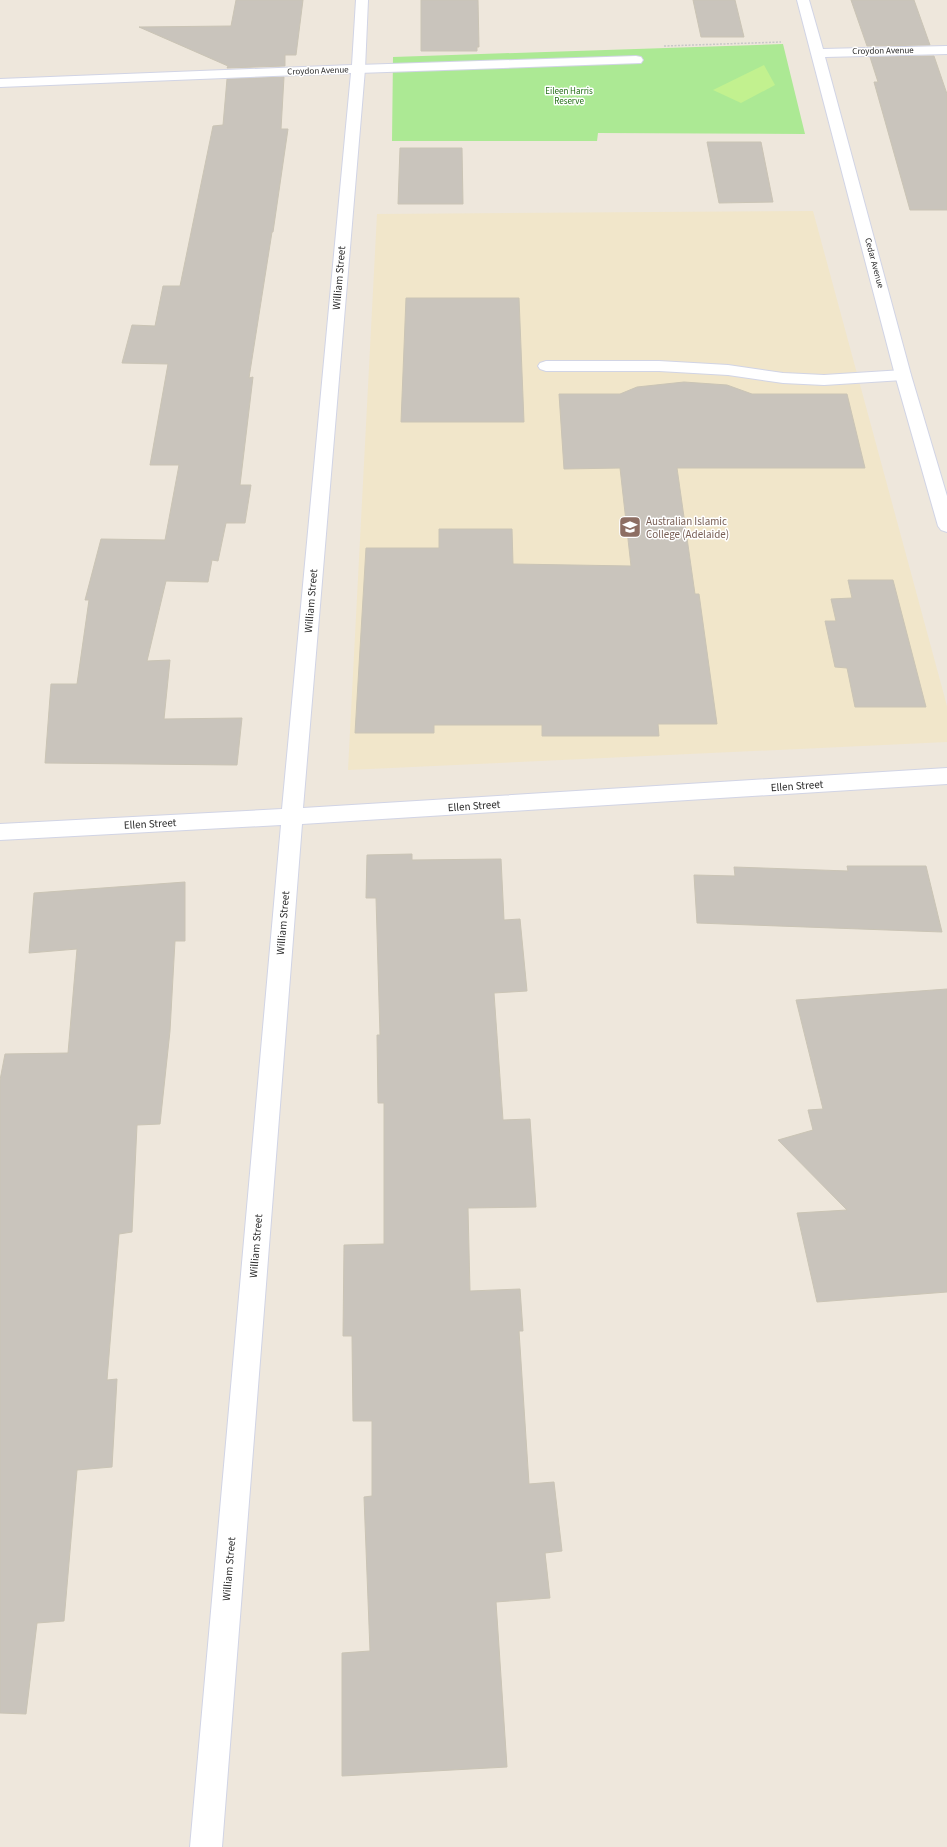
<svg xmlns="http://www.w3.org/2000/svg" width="947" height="1847" viewBox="0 0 947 1847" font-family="'Source Sans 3',sans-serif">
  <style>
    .education { fill: #f1e6ca }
    .green { fill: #ace994 }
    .pitch { fill: #c2f18f }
    .building { fill: #c9c4bc; stroke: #cac4b5 }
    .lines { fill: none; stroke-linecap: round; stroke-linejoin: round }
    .service-casing { stroke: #d1d4e5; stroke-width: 2 }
    .minor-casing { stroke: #d1d4e5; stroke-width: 2 }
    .path { stroke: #c8c8c8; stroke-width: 1.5; stroke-dasharray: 2 1.5; stroke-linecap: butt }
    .service { fill: #fff; fill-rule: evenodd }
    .minor { fill: #fff; fill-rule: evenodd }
    .labels { text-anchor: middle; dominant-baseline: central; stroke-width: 3; stroke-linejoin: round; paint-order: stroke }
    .far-street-label { font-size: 9px; fill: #2b2b2b; stroke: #fff }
    .far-park-label { font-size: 9px; fill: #226e15; stroke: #fff }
    .street-label { font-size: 11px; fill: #2b2b2b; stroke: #fff }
    .education-label { font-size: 11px; fill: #785e54; stroke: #fff; text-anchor: start }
  </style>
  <rect width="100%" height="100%" fill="#eee7dc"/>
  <polygon class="education" points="813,211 947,706 947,742 348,770 377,214"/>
  <polygon class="green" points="783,44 805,134 598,133 597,141 392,141 393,57"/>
  <polygon class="pitch" points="764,65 775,85 741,103 713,90"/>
  <g class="building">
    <polygon points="236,0 303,0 296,55 285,55 285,66 227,68 228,66 139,27 231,26"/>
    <polygon points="421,0 478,0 479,47 477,47 477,51 421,51"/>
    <polygon points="693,0 735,0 744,37 701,37"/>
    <polygon points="851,0 914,0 930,45 867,46"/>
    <polygon points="934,56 947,94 947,210 910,210 874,82 878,82 870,57"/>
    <polygon points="284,77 281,129 288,129 273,232 272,232 249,378 253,377 240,485 251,485 245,523 226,523 218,561 212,560 208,582 166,581 147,661 170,660 164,719 242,718 237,765 45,763 51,684 77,684 89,600 85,600 101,539 165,540 179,465 150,465 168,364 122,363 132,325 155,326 163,286 180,286 213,126 223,125 227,79"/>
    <polygon points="707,142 761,142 773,202 719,203"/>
    <polygon points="400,148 462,148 463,204 398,204"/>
    <polygon points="406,298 519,298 524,422 401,422"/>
    <polygon points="684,382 727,385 752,394 847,394 865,468 677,468 695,594 699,594 717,724 658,724 659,736 542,736 542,725 434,725 434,733 355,733 366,548 439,548 439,529 512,529 513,564 631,566 620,468 564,469 559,394 620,394 637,387"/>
    <polygon points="848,580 893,580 926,707 855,707 847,668 835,667 825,621 836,621 831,599 852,598"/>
    <polygon points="412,854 412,860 501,859 504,920 520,919 527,991 494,993 503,1120 530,1119 536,1207 468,1208 470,1291 520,1289 523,1331 519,1331 529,1484 554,1482 562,1551 545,1553 550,1598 496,1602 507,1767 342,1776 342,1653 370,1651 364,1497 372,1496 372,1421 353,1421 352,1336 343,1336 344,1245 384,1244 384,1103 378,1103 377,1035 380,1035 376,898 366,898 367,855"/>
    <polygon points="847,866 926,866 942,932 697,923 694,875 735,876 734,867 848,871"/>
    <polygon points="185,882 185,941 175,941 170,1031 160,1124 137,1125 132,1232 119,1234 107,1380 117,1379 112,1467 77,1470 64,1621 37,1623 26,1714 0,1713 0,1080 5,1054 68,1053 77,949 29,953 34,893"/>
    <polygon points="947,989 947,1292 817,1302 797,1213 847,1210 778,1140 813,1130 808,1110 823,1109 796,1000"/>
  </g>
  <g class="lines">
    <g class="service-casing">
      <g id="service">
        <polygon points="636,56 641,57 643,60 641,63 358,73 353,72 351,69 353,66 358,65"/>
        <polygon points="546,361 659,361 728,365 783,373 824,375 903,370 909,372 911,375 909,378 903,380 824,385 783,383 728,375 659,371 546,371 540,369 538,366 540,363"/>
      </g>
    </g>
    <g class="minor-casing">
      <g id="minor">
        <polygon points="356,0 368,0 365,69 303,808 947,768 947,784 302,824 222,1847 190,1847 281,825 0,840 0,824 282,809 351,73 0,87 0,79 352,65"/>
        <polygon points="797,0 809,0 823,49 947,46 947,54 825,57 911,375 947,496 947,532 941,530 938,526 895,375"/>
      </g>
    </g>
    <polyline class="path" points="664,46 781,42"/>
    <use href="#service" class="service"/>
    <use href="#minor" class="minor"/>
  </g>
  <defs>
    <g id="school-square" transform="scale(1.15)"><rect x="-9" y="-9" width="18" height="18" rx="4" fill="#8d6e63" stroke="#fff"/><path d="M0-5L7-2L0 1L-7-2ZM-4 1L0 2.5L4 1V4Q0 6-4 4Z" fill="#fff"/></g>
  </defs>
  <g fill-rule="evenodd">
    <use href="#school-square" x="630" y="527"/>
  </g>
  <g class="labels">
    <g class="far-street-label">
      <text transform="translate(883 51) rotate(-1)">Croydon Avenue</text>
      <text transform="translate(318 71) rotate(-2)">Croydon Avenue</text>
      <text transform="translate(874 263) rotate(75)">Cedar Avenue</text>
    </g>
    <g class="far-park-label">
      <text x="569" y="91">Eileen Harris<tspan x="569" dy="10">Reserve</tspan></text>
    </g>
    <g class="street-label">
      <text transform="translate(339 278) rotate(-85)">William Street</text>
      <text transform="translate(311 601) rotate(-85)">William Street</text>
      <text transform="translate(797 786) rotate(-4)">Ellen Street</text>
      <text transform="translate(474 806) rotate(-4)">Ellen Street</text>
      <text transform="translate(150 824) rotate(-3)">Ellen Street</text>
      <text transform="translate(283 923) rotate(-85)">William Street</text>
      <text transform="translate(256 1246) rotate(-85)">William Street</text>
      <text transform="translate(229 1569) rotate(-85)">William Street</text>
    </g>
    <g class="education-label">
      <text x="646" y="521">Australian Islamic<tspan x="646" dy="13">College (Adelaide)</tspan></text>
    </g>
  </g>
</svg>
